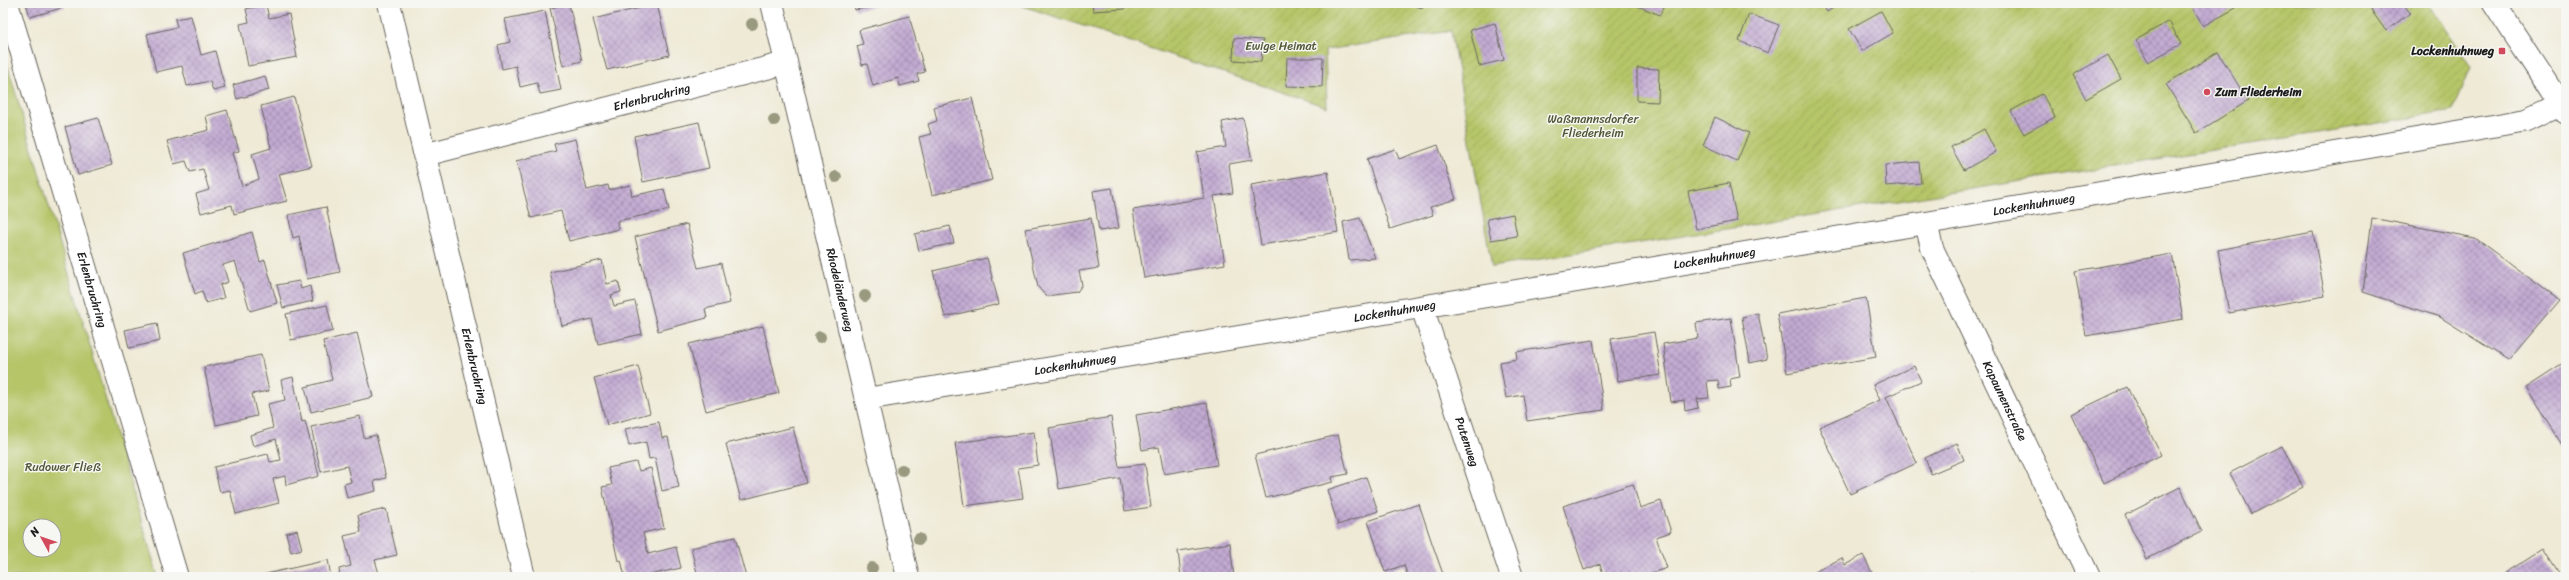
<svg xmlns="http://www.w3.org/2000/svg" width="2569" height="580" viewBox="0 0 2569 580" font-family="Sriracha,sans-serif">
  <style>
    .park { fill: #b5c568; stroke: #687042; fill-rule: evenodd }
    .garden { fill: url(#garden-furrows); stroke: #687042 }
    .building { fill: url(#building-cross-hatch) }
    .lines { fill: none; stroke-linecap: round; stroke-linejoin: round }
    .minor-casing { stroke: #66645d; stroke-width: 24 }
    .minor { stroke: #fff; stroke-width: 22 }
    .tree { fill: #99997f }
    .poi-dot { fill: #d1495b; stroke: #f6f6f2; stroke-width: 1.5 }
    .labels { text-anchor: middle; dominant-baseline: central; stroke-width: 3; stroke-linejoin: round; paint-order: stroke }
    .park-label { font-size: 12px; fill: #525737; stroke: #f6f6f2 }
    .poi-label { font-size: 12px; font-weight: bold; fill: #1c1c1c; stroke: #f6f6f2; text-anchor: end }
    .street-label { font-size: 12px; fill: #1c1c1c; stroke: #f6f6f2 }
  </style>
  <defs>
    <pattern id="garden-furrows" width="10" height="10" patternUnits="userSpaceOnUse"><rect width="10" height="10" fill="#b5c568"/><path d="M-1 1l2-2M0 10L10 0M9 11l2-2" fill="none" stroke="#9ba95a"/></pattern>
    <pattern id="building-cross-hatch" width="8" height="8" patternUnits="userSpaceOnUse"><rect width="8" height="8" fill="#c2aad2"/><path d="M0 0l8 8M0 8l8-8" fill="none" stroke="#9d8aaa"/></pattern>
  </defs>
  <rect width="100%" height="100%" fill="#f6f6f2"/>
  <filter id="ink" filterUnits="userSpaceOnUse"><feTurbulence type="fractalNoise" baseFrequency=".025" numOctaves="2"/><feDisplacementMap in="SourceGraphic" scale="8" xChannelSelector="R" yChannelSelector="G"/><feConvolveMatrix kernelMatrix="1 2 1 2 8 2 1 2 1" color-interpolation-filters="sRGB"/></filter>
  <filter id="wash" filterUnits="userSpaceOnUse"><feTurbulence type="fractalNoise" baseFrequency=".012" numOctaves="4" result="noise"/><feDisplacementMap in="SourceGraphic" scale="16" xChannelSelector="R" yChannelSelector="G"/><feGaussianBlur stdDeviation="0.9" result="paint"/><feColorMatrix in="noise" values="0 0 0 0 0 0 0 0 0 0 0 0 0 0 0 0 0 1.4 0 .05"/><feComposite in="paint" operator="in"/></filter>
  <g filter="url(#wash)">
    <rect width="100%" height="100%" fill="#efead6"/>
    <path class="park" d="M3,50L158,577H3ZM30,526H54V550H30Z"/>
    <polygon class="garden" points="1014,3 1769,3 1783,8 1785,3 2429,3 2471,67 2453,111 1492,267 1451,31 1325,50 1327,107"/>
    <g id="blocks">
      <g class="building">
        <polygon points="26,3 63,3 65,7 30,17"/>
        <polygon points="854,3 888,3 888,4 855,10"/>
        <polygon points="1092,3 1124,3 1125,9 1093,11"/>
        <polygon points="1407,3 1424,3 1422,8"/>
        <polygon points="1630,3 1665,3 1660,15"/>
        <polygon points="1821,3 1840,3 1827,12"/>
        <polygon points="2198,3 2233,3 2236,8 2203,26 2192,6"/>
        <polygon points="2366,3 2403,3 2410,13 2386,31"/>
        <polygon points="569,4 582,61 563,66 550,8"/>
        <polygon points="657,4 669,55 607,70 593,19"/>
        <polygon points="266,5 269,18 289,14 297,57 248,66 240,24 249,22 246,9"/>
        <polygon points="545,11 561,90 540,94 537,83 520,87 516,66 502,69 498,45 510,42 505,19"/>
        <polygon points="1881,11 1893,33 1862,51 1849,29"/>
        <polygon points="1749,14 1779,25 1768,53 1739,41"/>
        <polygon points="191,16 201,55 215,51 225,88 213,91 210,81 187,86 182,66 156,72 147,34 177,27 175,19"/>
        <polygon points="909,16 925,72 917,74 919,81 900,86 898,78 873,86 867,64 862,65 857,46 863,44 859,30"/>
        <polygon points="2169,21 2181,44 2148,62 2136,40"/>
        <polygon points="1495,23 1504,60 1479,66 1470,30"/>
        <polygon points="1234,38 1263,40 1261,62 1233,60"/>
        <polygon points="2218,52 2248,101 2196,133 2166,84"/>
        <polygon points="2108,55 2121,79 2086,99 2073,75"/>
        <polygon points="1287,58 1323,58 1322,87 1286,86"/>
        <polygon points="1637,68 1659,69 1658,102 1637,101"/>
        <polygon points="265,76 269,90 237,99 233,85"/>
        <polygon points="2042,94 2055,117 2024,134 2011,111"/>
        <polygon points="294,97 312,166 279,174 287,201 234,214 232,205 201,213 196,194 209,190 203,169 190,172 186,161 174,164 167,141 209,130 206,116 227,110 239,151 232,153 242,186 259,179 252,154 271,148 261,106"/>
        <polygon points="972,98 992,180 932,195 919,137 931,134 928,124 937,121 934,107"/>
        <polygon points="1715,117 1749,133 1737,161 1703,145"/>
        <polygon points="98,118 112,165 78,175 65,127"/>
        <polygon points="1243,118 1252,160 1229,164 1233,193 1214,196 1225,264 1144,278 1133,210 1204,198 1197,152 1226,147 1222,122"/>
        <polygon points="699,122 709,168 643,182 634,136"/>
        <polygon points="1984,129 1996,152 1964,170 1951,147"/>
        <polygon points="575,139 587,190 608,185 609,190 630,185 632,196 664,189 669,210 617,221 619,229 569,241 561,211 531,218 516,161 556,151 554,144"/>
        <polygon points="1438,145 1456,199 1430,207 1433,215 1390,229 1367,159 1395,149 1399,159"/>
        <polygon points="1919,162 1921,183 1886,186 1885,165"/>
        <polygon points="1328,172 1338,232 1261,245 1251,185"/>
        <polygon points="1729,183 1737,221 1696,229 1688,191"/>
        <polygon points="1112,188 1119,228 1099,231 1093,191"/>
        <polygon points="326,207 340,272 307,279 299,236 293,238 288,215"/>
        <polygon points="1513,214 1517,236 1491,240 1487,219"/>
        <polygon points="1091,218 1099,268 1079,271 1082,285 1077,292 1046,296 1038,287 1025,229"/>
        <polygon points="1360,218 1375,258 1349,260 1343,222"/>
        <polygon points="2372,218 2475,238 2559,300 2508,360 2440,317 2363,292"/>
        <polygon points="687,224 698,268 721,263 730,303 705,309 707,318 658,331 635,237"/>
        <polygon points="950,226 954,243 919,251 915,234"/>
        <polygon points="252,232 260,262 265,260 277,303 250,311 235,261 223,265 228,282 220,285 224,298 206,303 202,291 195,294 183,253"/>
        <polygon points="2313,232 2325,296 2229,313 2218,250"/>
        <polygon points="2172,254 2183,319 2086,336 2075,271"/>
        <polygon points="987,258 999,304 945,317 933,271"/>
        <polygon points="602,260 607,284 618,281 621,292 611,295 614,306 635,301 642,334 598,344 592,319 562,326 550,272"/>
        <polygon points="299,281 301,289 310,286 313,301 283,308 277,285"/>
        <polygon points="1866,298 1876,357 1787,373 1777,314"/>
        <polygon points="327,305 333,331 291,340 286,314"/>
        <polygon points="1758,313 1767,359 1750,363 1742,317"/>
        <polygon points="1731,318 1740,377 1730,379 1731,387 1719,389 1718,380 1707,381 1709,398 1697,399 1698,408 1685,411 1684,400 1671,402 1663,344 1698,338 1696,323"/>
        <polygon points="157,323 160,341 129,348 125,330"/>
        <polygon points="763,326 779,393 706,411 689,344"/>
        <polygon points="1654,332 1661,375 1618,381 1611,339"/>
        <polygon points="357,333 373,397 311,412 305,387 332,380 323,341"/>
        <polygon points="1593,340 1604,410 1527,421 1523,395 1506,398 1500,362 1517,359 1516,352"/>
        <polygon points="261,355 269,391 252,394 257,416 216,425 204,367"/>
        <polygon points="2566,362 2566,451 2526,388"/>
        <polygon points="638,366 650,413 607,425 594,378"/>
        <polygon points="1914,366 1921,381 1886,397 1917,463 1850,494 1819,427 1880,400 1873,385"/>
        <polygon points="293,377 302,422 305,421 319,476 286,485 285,476 273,479 279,503 236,514 230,490 220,492 214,467 268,454 270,462 281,460 276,439 253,446 250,435 273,428 268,404 285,400 281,380"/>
        <polygon points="2127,387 2161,455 2104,483 2071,414"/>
        <polygon points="1207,403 1217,465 1164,474 1159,447 1142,450 1136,415"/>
        <polygon points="360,416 364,438 376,435 386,478 374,481 376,491 347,498 344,484 351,482 347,466 321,472 311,427"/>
        <polygon points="1111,417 1119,467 1145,464 1151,507 1125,511 1120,478 1059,489 1049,428"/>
        <polygon points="659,422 662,438 668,437 679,487 662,491 655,458 649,459 646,442 629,446 625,429"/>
        <polygon points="793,427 807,483 741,500 726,444"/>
        <polygon points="1034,432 1038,465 1018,468 1023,498 964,506 955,443"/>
        <polygon points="1338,435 1348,474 1332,477 1333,482 1266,498 1255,455"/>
        <polygon points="1957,443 1964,460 1931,474 1925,458"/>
        <polygon points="2282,446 2303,487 2251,514 2230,473"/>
        <polygon points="636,462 639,471 651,468 664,528 643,533 648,554 676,547 681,568 640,577 625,577 621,560 618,561 602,487 612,485 608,468"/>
        <polygon points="1366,477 1378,511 1338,525 1327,490"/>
        <polygon points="1633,484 1640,508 1661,501 1671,532 1656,537 1667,568 1639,577 1604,577 1600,564 1584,570 1563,506"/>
        <polygon points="2180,487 2202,531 2147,559 2125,515"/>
        <polygon points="1419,504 1432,543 1444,577 1408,577 1404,565 1385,572 1368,521"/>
        <polygon points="386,509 397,555 375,560 380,577 340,577 339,569 351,566 344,536 361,532 358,515"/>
        <polygon points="297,530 302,549 291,552 286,533"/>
        <polygon points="735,537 746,577 698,577 691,548"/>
        <polygon points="1230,543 1234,577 1181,577 1178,551"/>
        <polygon points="2543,549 2561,577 2503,577 2502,575"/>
        <polygon points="1863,555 1874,577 1817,577 1814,572 1842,558 1845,565"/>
        <polygon points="328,560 331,577 262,577 261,575"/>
        <polygon points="1972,571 1975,577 1958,577"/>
      </g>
    </g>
  </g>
  <g filter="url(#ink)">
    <use href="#blocks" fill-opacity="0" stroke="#66645d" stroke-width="1"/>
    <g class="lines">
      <g class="minor-casing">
        <g id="minor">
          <path id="s1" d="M7,3L177,577"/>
          <path id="s2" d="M389,3L524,577"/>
          <path id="s3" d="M772,3L908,577"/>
          <polyline points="2494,3 2566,113"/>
          <path id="s4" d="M424,155L786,63"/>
          <path id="s5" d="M1926,223L1932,248L2089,577"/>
          <path id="s6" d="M1422,307L1512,577"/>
          <path id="s7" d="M866,399L1926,223L2527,120L2560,104"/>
        </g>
      </g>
      <use href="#minor" class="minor"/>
    </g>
    <g class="tree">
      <circle cx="752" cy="24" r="6"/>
      <circle cx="774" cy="120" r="6"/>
      <circle cx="836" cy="177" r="6"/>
      <circle cx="865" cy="296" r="6"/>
      <circle cx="820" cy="337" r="6"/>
      <circle cx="902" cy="470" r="6"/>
      <circle cx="919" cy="539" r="6"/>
      <circle cx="872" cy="568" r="6"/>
    </g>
  </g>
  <g class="poi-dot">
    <rect x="2498" y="47" width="8" height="8" rx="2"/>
    <circle cx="2207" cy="92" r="4"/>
  </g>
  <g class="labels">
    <g class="park-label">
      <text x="1281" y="46">Ewige Heimat</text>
      <text x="1593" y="119">Waßmannsdorfer<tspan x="1593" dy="14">Fliederheim</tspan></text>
      <text x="63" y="467">Rudower Fließ</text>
    </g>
    <g class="poi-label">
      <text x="2494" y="51">Lockenhuhnweg</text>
      <text x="2215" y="92" text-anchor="start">Zum Fliederheim</text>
    </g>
    <g class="street-label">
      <text stroke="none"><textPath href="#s4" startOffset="235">Erlenbruchring</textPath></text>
      <text stroke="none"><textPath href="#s7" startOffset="1184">Lockenhuhnweg</textPath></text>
      <text stroke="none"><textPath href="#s7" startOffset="860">Lockenhuhnweg</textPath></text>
      <text stroke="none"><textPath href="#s1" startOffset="299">Erlenbruchring</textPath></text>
      <text stroke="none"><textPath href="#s3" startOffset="295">Rhodeländerweg</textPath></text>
      <text stroke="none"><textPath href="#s7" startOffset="536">Lockenhuhnweg</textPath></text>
      <text stroke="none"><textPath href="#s7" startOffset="212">Lockenhuhnweg</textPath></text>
      <text stroke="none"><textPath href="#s2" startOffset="373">Erlenbruchring</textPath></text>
      <text stroke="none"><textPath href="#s5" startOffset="195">Kapaunenstraße</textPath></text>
      <text stroke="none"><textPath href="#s6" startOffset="142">Putenweg</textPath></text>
    </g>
  </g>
  <rect width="2569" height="580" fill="none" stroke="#f6f6f2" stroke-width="16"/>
  <g transform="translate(42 538) rotate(310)"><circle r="19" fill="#f6f6f2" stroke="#9f9f9c"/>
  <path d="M0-3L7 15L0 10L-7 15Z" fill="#d1495b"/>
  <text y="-6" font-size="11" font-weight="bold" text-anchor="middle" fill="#1c1c1c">N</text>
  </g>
</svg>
